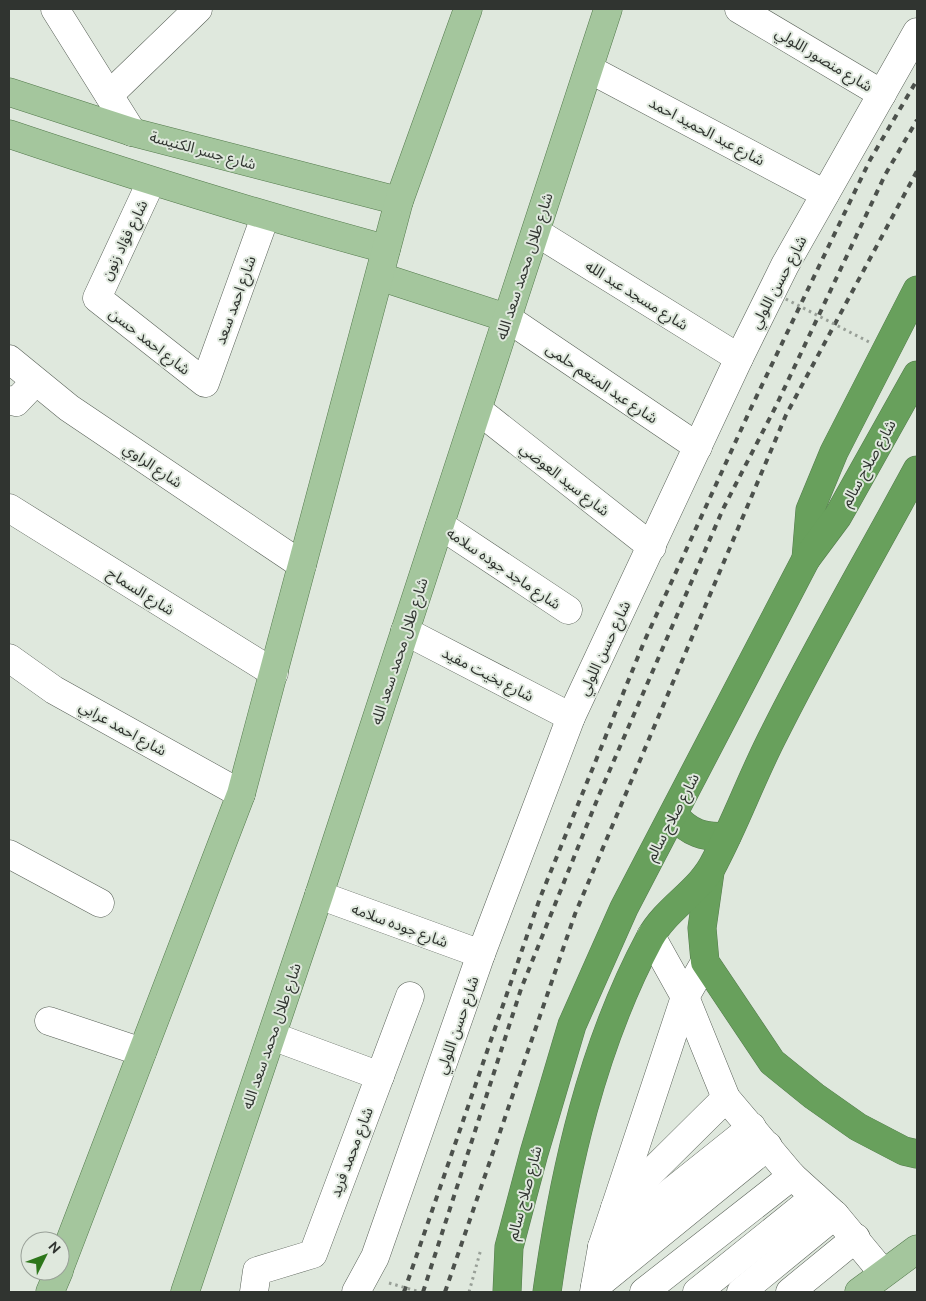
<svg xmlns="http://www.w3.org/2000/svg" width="926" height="1301" viewBox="0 0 926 1301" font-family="Ubuntu,'Noto Sans Arabic',sans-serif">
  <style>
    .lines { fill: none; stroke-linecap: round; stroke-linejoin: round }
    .minor-casing { stroke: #596158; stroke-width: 29 }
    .major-casing { stroke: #547a4d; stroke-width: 29 }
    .highway-casing { stroke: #547a4d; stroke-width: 29 }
    .path { stroke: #989f97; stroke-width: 3; stroke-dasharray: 2.5 4; stroke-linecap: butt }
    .minor { stroke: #fff; stroke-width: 28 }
    .major { stroke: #a4c69d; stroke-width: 28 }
    .highway { stroke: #68a05c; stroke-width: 28 }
    .rail { stroke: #4c514c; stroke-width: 4; stroke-dasharray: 6 6; stroke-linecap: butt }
    .path-bridge { stroke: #989f97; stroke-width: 3; stroke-dasharray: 2.5 4; stroke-linecap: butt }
    .labels { text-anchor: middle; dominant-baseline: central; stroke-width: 4; stroke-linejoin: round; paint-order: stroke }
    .street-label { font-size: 15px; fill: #303430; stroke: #dfe8dd }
  </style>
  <rect width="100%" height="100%" fill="#dfe8dd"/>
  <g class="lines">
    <g class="minor-casing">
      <g id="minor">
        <polyline points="55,9 132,132"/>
        <polyline points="739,9 882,94"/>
        <polyline points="589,69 825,194"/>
        <polyline points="109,95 198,9"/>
        <polyline points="151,182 97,298 205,383 265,217"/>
        <polyline points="536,232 739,358"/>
        <polyline points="507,318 698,447"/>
        <polyline points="9,359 69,408 302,565"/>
        <polyline points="9,400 16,402 35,382"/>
        <polyline points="478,410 652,547"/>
        <polyline points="9,508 274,673"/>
        <polyline points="440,525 568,610"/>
        <polyline points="405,631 571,717"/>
        <polyline points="9,658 54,690 241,794"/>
        <polyline points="9,854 100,903"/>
        <polyline points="319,895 481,954"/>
        <polyline points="651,936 685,997 726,1098 792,1176 835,1215 883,1273"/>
        <polyline points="49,1021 142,1052"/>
        <polyline points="272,1036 380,1076"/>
        <polyline points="615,1208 685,997 705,962"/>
        <polyline points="602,1247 752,1127"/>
        <polyline points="595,1287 768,1146"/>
        <polyline points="254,1292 257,1271 313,1254 410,996"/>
        <polyline points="356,1292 375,1257 481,954 571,717 739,358 785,265 917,32"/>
        <polyline points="594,1292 602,1247 615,1208 726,1098"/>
        <polyline points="644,1292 792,1176"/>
        <polyline points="697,1292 815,1197"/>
        <polyline points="741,1292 835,1215"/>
        <polyline points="790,1292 856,1238"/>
      </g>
    </g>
    <g class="major-casing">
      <g id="major">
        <polyline points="9,92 132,132 399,201"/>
        <path d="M9,134C134,176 259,215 386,249"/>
        <polyline points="381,277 507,318"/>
        <polyline points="60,1267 241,794 399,201 468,9"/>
        <polyline points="50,1292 59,1271"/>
        <polyline points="185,1292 319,895 608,9"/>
        <polyline points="859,1292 917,1249"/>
      </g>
    </g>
    <g class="highway-casing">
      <g id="highway">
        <polyline points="806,559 810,510 834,452 917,290"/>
        <path d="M674,815C689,833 704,838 727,836"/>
        <polyline points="710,872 702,928 705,962 772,1062 814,1096 858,1127 904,1151 917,1154"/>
        <polyline points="507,1292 509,1247 534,1153 572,1025 624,908 806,559 838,516 917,375"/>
        <path d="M547,1292C564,1171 592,1046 650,938C666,908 701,891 715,861C737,819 753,774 775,732C819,644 870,557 917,470"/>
      </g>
    </g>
    <polyline class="path" points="469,1292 481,1249"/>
    <use href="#minor" class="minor"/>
    <use href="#major" class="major"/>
    <use href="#highway" class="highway"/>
    <g class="rail">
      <polyline points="404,1292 540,898 644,642 751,408 870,160 917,80"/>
      <polyline points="423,1292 521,989 599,795 723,509 776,406 885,175 917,120"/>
      <polyline points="445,1292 575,914 786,415 917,171"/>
    </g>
    <g class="path-bridge">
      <polyline points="780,296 869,342"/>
      <polyline points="389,1283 420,1292"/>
    </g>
  </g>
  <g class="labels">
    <g class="street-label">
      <text transform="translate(824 59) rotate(31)">شارع منصور اللولي</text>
      <text transform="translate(707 131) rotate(28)">شارع عبد الحميد احمد</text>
      <text transform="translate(203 150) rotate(15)">شارع جسر الكنيسة</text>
      <text transform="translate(124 240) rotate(-64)">شارع فؤاد زنون</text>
      <text transform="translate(524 266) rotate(-72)">شارع طلال محمد سعد الله</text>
      <text transform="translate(778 282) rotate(-62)">شارع حسن اللولي</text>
      <text transform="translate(637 295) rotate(32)">شارع مسجد عبد الله</text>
      <text transform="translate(235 300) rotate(-70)">شارع احمد سعد</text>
      <text transform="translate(150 341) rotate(38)">شارع احمد حسن</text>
      <text transform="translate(602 383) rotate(34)">شارع عبد المنعم حلمى</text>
      <text transform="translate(868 463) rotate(-61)">شارع صلاح سالم</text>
      <text transform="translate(153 465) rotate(34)">شارع الراوي</text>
      <text transform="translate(565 479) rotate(38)">شارع سيد العوضي</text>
      <text transform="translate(504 568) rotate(34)">شارع ماجد جوده سلامه</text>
      <text transform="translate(141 591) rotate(32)">شارع السماح</text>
      <text transform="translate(604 648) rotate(-65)">شارع حسن اللولي</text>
      <text transform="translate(399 651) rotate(-72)">شارع طلال محمد سعد الله</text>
      <text transform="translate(488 674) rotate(27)">شارع بخيت مفيد</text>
      <text transform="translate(123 728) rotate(29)">شارع احمد عرابي</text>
      <text transform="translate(672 817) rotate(-62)">شارع صلاح سالم</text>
      <text transform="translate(400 925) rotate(20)">شارع جوده سلامه</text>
      <text transform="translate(457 1025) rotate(-71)">شارع حسن اللولي</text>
      <text transform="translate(271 1036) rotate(-71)">شارع طلال محمد سعد الله</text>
      <text transform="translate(351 1152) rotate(-69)">شارع محمد فريد</text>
      <text transform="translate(524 1193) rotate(-75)">شارع صلاح سالم</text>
    </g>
  </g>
  <rect width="926" height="1301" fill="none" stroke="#303430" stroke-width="20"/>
  <g transform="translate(45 1256) rotate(48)"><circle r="24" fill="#dfe8dd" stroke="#99a098"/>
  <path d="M0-4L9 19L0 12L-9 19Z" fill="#2d761a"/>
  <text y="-8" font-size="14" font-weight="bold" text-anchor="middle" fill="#303430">N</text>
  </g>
</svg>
